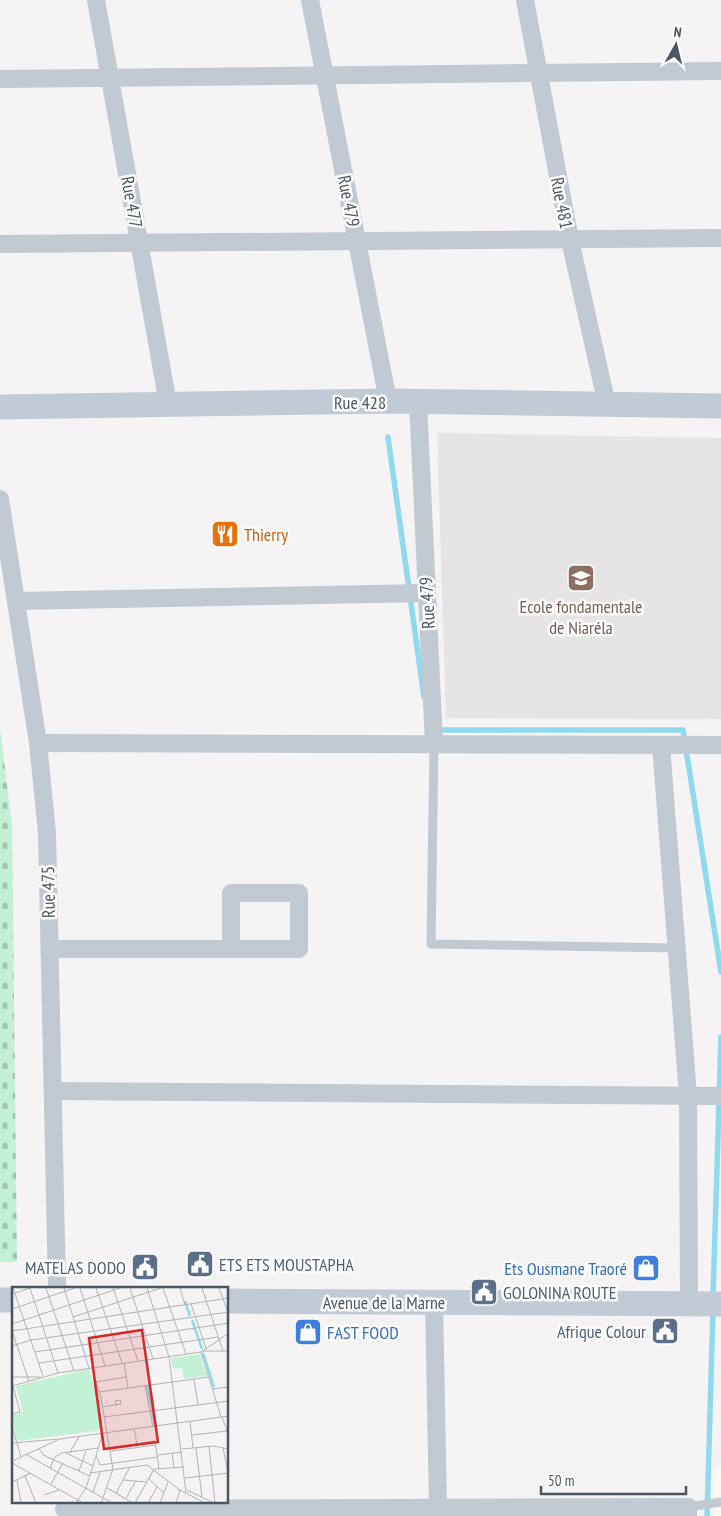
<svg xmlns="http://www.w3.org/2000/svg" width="721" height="1516" viewBox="0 0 721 1516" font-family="'PT Sans Narrow',sans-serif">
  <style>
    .commercial { fill: #fdf9ef }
    .education { fill: #e6e4e5 }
    .cemetery { fill: url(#cemetery-stones) }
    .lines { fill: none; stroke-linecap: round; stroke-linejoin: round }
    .stream { stroke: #90daee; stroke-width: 5.5 }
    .lane { stroke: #c1cad2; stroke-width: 9 }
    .street { stroke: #c1cad2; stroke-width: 18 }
    .secondary { stroke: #c1cbd6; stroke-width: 25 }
    .labels { text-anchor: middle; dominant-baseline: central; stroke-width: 5; stroke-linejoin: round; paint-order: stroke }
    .street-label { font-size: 18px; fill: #4a5661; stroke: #fff }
    .food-label { font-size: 18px; fill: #c56008; stroke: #fff; text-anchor: start }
    .education-label { font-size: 18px; fill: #785e54; stroke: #fff }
    .service-label { font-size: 18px; fill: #4e5e75; stroke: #fff; text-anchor: start }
    .shop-label { font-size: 18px; fill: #366cbe; stroke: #fff; text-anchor: end }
    .inset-river { fill: none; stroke: #90daee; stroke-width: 2.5 }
    .inset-road { fill: none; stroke: #b1b4b9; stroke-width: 1 }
    .view { fill: #d62828; fill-opacity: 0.15; stroke: #d62828; stroke-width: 2.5 }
    .inset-edge { fill: none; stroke: #4a5661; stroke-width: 2.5 }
  </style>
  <defs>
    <pattern id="cemetery-stones" width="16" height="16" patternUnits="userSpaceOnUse" patternTransform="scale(1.25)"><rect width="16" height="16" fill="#c3f1d5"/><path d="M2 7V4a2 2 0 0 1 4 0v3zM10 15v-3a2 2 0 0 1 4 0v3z" fill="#a0c6b0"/></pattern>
  </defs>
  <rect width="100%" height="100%" fill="#f5f3f3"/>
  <polygon class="commercial" points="715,1467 721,1467 721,1516 714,1516"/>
  <polygon class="education" points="437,433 721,438 721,719 446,718"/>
  <polygon class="cemetery" points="0,728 12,825 17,1262 0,1262"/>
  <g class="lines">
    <g class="stream">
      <polyline points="388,437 424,697"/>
      <polyline points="436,730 683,730 721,972"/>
      <polyline points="713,1297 721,1037"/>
      <polyline points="707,1516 713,1309"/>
    </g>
    <g class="lane">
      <polyline points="434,744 431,944 677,948"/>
      <polyline points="688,1507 721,1502"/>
    </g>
    <g class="street">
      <polyline points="96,0 168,404"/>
      <polyline points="310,0 388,401"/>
      <polyline points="525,0 570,240 607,405"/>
      <polyline points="0,79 721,71"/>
      <polyline points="0,244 721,238"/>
      <polyline points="418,402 434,744"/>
      <polyline points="0,499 38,743 47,833 57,1288"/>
      <polyline points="16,601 427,593"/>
      <polyline points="38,743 721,745"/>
      <polyline points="661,745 688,1096 689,1304"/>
      <polyline points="50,949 299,949 299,893 231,893 231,949"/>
      <polyline points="53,1091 721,1096"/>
      <polyline points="434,1302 438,1507"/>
      <polyline points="64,1509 688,1507 688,1516"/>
    </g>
    <g class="secondary">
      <polyline points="0,407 388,401 721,406"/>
      <polyline points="0,1300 14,1300"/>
      <polyline points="228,1301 721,1304"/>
    </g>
  </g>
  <defs>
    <g id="restaurant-square" transform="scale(1.4375)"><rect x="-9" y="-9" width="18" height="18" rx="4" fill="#e8710a" stroke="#fff"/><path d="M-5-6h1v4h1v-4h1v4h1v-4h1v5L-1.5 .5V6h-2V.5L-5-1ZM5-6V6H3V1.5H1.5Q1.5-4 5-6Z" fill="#fff"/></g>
    <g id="school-square" transform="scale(1.4375)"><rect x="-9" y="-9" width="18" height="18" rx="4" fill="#8d6e63" stroke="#fff"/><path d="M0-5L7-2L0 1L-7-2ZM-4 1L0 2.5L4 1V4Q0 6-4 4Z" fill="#fff"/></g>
    <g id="civic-square" transform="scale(1.4375)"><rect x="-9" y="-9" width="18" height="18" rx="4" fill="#5c6f8a" stroke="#fff"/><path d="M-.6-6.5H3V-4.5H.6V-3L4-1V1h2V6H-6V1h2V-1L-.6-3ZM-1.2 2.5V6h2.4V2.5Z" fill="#fff"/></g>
    <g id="shop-square" transform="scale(1.4375)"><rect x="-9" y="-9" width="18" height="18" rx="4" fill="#3f7fe0" stroke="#fff"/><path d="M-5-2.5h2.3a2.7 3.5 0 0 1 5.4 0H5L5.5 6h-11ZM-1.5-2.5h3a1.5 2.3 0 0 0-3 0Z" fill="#fff"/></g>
  </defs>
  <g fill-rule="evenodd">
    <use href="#restaurant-square" x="225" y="534"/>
    <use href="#school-square" x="581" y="578"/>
    <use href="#civic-square" x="200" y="1264"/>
    <use href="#civic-square" x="145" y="1267"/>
    <use href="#shop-square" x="646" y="1268"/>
    <use href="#civic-square" x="484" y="1292"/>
    <use href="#civic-square" x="665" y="1331"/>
    <use href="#shop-square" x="308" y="1332"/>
  </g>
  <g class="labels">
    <g class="street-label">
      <text transform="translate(349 201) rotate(79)">Rue 479</text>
      <text transform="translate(132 202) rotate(80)">Rue 477</text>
      <text transform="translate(562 203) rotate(79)">Rue 481</text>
      <text x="360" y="402">Rue 428</text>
      <text transform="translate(427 603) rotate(-93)">Rue 479</text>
      <text transform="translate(48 892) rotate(-91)">Rue 475</text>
      <text x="384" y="1302">Avenue de la Marne</text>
    </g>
    <g class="food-label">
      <text x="244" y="534">Thierry</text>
    </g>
    <g class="education-label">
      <text x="581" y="606">Ecole fondamentale<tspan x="581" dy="21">de Niaréla</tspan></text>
    </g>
    <g class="service-label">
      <text x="219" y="1264">ETS ETS MOUSTAPHA</text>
      <text x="126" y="1267" text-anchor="end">MATELAS DODO</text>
      <text x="503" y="1292">GOLONINA ROUTE</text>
      <text x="646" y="1331" text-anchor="end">Afrique Colour</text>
    </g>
    <g class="shop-label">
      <text x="627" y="1268">Ets Ousmane Traoré</text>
      <text x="327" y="1332" text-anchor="start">FAST FOOD</text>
    </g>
  </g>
  <g transform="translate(12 1287)">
    <rect width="216" height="216" fill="#f5f3f3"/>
    <path d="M77,82L86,111L91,143L5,154L0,128L11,126L4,99Z" fill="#c3f1d5"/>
    <path d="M188,67L195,89L172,92L170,81L161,82L159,71Z" fill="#c3f1d5"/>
    <path class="inset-river" d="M173,14L178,29M180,33L190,62M191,66L202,100M135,99L143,137"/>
    <path class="inset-road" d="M1,1L31,89M18,1L46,86M34,1L62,84M52,1L77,81M68,1L93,79M84,1L110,76M101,1L126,74M118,1L141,72M135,1L157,70L174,206M151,1L174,67M168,1L173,18M190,1L211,64M207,1L217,28M0,7L18,1M179,17L194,61M0,22L63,1M61,30L149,1M0,37L108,1M0,44L17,94M0,44L217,11M0,59L19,53L217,25M191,64H217M23,65L217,36M189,65L209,130M27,76L206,50M112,76L116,101M80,81L89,111L101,182L89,216M0,90H29M182,92L186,118M0,95L8,125L0,127M84,95L114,90M0,99L46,86L189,65L217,46M133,99L141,139M201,102L217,100M87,105L197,90M90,120L109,117L108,113L103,114L104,118M92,130L217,114M210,130L217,149M178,134L181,161M0,139L9,170M122,142L125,157M180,148L215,144M0,156L47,152M197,159L203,216M97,161L143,154L147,182M184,161L190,210M211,161L217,190M27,162L33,169L78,189M170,162L201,159L217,162M98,164L144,158M58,165L67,150M54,166L81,179M160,166L162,181M15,168L100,216M84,168L88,178L146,170M146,168L170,165M0,174L48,152L217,129M0,176L71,216M38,181L43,170L50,166L86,161M67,184L74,164M78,186L135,178L168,203M13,189L24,216M173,191L217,186M137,192L152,206M5,193L9,216M111,193L135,195M0,195L19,186M39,197L51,176M95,201L121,216M175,203L202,216M81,205L88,185M104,206L118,180M32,208L47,203M114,211L124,194M64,216L74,201L91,146M123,216L142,182L172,180M136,216L145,200M148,216L156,195M164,216L168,203L193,216"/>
    <path class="view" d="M130,43L146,155L92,162L77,51Z"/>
    <rect width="216" height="216" class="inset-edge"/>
  </g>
  <g transform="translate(676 45) rotate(8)" stroke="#ffffff" stroke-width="4" paint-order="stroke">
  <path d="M0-4L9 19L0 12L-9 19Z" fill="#4a5661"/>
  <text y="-8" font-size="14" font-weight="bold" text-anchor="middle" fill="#4a5661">N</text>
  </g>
  <path d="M541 1486v8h145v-8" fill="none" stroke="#4a5661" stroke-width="2.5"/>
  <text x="548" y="1486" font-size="15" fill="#4a5661" stroke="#ffffff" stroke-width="4" paint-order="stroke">50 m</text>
</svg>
